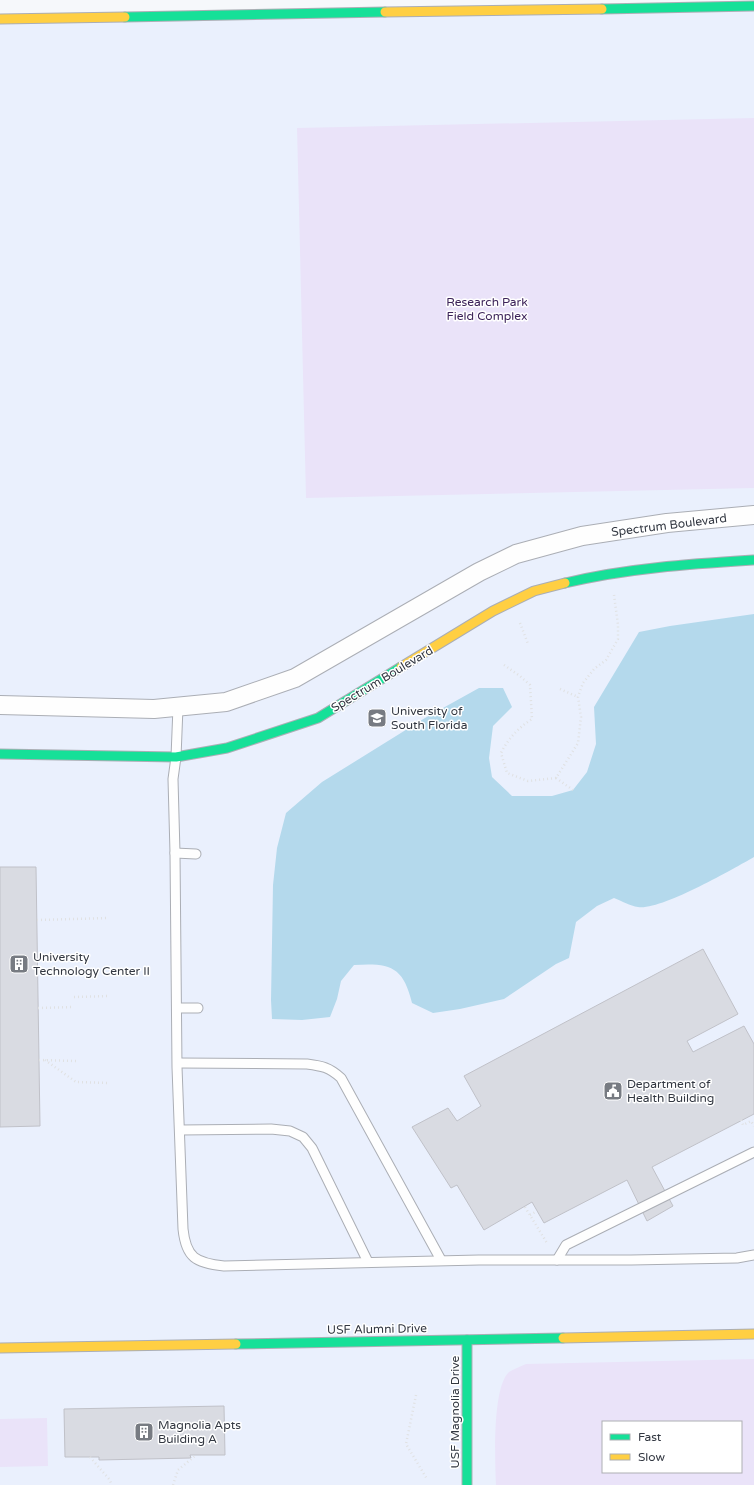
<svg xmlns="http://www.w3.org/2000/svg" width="754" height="1485" viewBox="0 0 754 1485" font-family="'Varela Round',sans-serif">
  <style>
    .built { fill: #eaf0fd; fill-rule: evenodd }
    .green { fill: #eae3f9; fill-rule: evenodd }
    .water { fill: #b4d9ec }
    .building { fill: #d9dbe2; stroke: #c0c1c8 }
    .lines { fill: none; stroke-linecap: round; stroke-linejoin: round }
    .lane-casing { stroke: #abaeb5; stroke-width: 11 }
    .street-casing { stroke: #abaeb5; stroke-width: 20 }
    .fast-casing { stroke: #abaeb5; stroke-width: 11 }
    .slow-casing { stroke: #abaeb5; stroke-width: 11 }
    .path { stroke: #e0e1e2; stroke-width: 2.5; stroke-dasharray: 1 3; stroke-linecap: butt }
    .lane { stroke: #fefefe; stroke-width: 9 }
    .street { stroke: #fefefe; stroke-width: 18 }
    .fast { stroke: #16e098; stroke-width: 9 }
    .slow { stroke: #ffcf43; stroke-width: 9 }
    .labels { text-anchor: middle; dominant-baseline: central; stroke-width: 3; stroke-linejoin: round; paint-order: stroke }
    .park-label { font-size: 12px; fill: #3c2359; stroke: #fff }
    .street-label { font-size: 12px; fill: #323741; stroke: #fff }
    .poi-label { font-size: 12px; fill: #323741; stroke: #fff; text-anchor: start }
  </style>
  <rect width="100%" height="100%" fill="#f6f8fb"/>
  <path class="built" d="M754,3V1485H0V14ZM603,1422H741V1472H603Z"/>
  <g class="green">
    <polygon points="754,118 754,488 306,498 297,128"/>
    <path d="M754,1359V1485H496C495,1462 492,1387 509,1372C514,1369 521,1366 526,1364ZM603,1422H741V1472H603Z"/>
    <polygon points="47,1418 48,1466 0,1467 0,1419"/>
  </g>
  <path class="water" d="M754,614V857C733,869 660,911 638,907C630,906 622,901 614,898L597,906L576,922L569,958L556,964L504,999L460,1009L433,1013L412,1003C403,966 390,963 354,965L341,981L337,999L330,1017L302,1020L272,1019L271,1000L273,885L277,848L286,813L322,782L425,718L479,688H503L512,707L493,726L489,758L492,777L512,796H552L573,790L587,772L596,744L594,707L639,632L670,626Z"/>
  <g class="building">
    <polygon points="0,867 36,867 40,1126 0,1127"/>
    <polygon points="703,949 738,1014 687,1041 693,1052 744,1026 754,1044 754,1114 652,1167 673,1206 647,1221 627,1180 544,1223 532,1202 484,1230 457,1185 451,1188 412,1127 448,1108 457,1121 481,1106 464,1076"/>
    <polygon points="224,1406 225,1455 190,1455 191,1458 99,1460 99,1457 65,1457 64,1409"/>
  </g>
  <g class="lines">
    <g class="lane-casing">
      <g id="lane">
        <path d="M178,707L176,757L173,779L175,853L177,1067L183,1229C186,1258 196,1263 224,1266L479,1260H631L737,1258L754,1255"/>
        <polyline points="175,853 196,854"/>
        <polyline points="177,1008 198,1008"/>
        <path d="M178,1063L307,1064C322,1066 329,1067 341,1078L441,1260"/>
        <polyline points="180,1130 271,1129 290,1131 303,1137 312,1148 368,1262"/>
        <polyline points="557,1260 566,1245 754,1152"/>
      </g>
    </g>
    <g class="street-casing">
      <polyline id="street" points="0,705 154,709 226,702 295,678 479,572 516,554 582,536 667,523 754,515"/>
    </g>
    <g class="fast-casing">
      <g id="fast">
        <polyline points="602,9 754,6"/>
        <polyline points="125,17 385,12"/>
        <path d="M565,583C627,568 691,564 754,560"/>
        <polyline points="0,754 176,757 227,748 318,718 401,667"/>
        <polyline points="467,1340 467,1485"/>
        <polyline points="236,1344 563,1338"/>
      </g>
    </g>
    <g class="slow-casing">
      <g id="slow">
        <polyline points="385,12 602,9"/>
        <polyline points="0,19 125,17"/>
        <polyline points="401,667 493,611 534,591 565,583"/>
        <polyline points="563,1338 754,1334"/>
        <polyline points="0,1348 236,1344"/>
      </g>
    </g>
    <g class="path">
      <polyline points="520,623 528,644"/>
      <path d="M504,665L520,676L530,685L532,719C518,728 508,739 501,753L507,773L528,781L556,778L578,743L581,717L578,697L583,683L594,669L606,660L618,639V625L614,595"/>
      <polyline points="560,689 578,697"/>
      <polyline points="556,778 573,790"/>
      <polyline points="37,920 109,918"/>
      <polyline points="74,997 109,996"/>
      <polyline points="38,1008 74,1007"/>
      <polyline points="39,1060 76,1061"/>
      <polyline points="45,1060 76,1082 110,1083"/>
      <polyline points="741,1120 743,1125 751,1121 754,1126"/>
      <polyline points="525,1207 547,1243"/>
      <polyline points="530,1215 537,1211"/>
      <polyline points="416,1395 406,1444 427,1479"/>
      <polyline points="90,1457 109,1479 112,1485"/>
      <polyline points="173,1485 178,1470 196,1455"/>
    </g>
    <use href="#lane" class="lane"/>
    <use href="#street" class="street"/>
    <use href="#fast" class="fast"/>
    <use href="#slow" class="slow"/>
  </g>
  <defs>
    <g id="university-square" transform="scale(1)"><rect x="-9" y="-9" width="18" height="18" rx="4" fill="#777b82" stroke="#fff"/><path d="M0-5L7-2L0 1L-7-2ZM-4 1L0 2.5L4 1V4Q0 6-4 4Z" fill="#fff"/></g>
    <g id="building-square" transform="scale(1)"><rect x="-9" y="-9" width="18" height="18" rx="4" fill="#777b82" stroke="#fff"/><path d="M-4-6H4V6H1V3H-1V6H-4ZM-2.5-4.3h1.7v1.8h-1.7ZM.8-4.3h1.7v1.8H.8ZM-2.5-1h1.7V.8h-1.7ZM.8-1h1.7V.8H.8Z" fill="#fff"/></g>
    <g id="civic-square" transform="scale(1)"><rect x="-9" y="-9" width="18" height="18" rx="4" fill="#777b82" stroke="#fff"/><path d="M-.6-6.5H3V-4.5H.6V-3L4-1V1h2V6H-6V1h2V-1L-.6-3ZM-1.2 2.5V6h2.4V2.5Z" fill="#fff"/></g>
  </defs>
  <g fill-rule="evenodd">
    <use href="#university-square" x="377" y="718"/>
    <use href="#building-square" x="19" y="964"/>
    <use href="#civic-square" x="613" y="1091"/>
    <use href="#building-square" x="144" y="1432"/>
  </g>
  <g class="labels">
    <g class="park-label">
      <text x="487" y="302">Research Park<tspan x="487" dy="14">Field Complex</tspan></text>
    </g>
    <g class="street-label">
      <text transform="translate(669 525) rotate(-7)">Spectrum Boulevard</text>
      <text transform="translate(382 679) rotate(-31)">Spectrum Boulevard</text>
      <text transform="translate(377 1329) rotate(-1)">USF Alumni Drive</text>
      <text transform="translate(455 1412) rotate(-90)">USF Magnolia Drive</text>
    </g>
    <g class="poi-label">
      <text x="391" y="711">University of<tspan x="391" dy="14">South Florida</tspan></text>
      <text x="33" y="957">University<tspan x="33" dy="14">Technology Center II</tspan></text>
      <text x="627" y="1084">Department of<tspan x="627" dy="14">Health Building</tspan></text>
      <text x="158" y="1425">Magnolia Apts<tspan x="158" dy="14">Building A</tspan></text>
    </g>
  </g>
  <rect x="602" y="1421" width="140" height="52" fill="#ffffff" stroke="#adafb3"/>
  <rect x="610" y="1434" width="20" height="6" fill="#16e098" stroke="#adafb3"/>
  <text x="638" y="1441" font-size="12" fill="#323741">Fast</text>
  <rect x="610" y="1454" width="20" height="6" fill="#ffcf43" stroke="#adafb3"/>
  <text x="638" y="1461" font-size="12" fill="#323741">Slow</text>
</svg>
